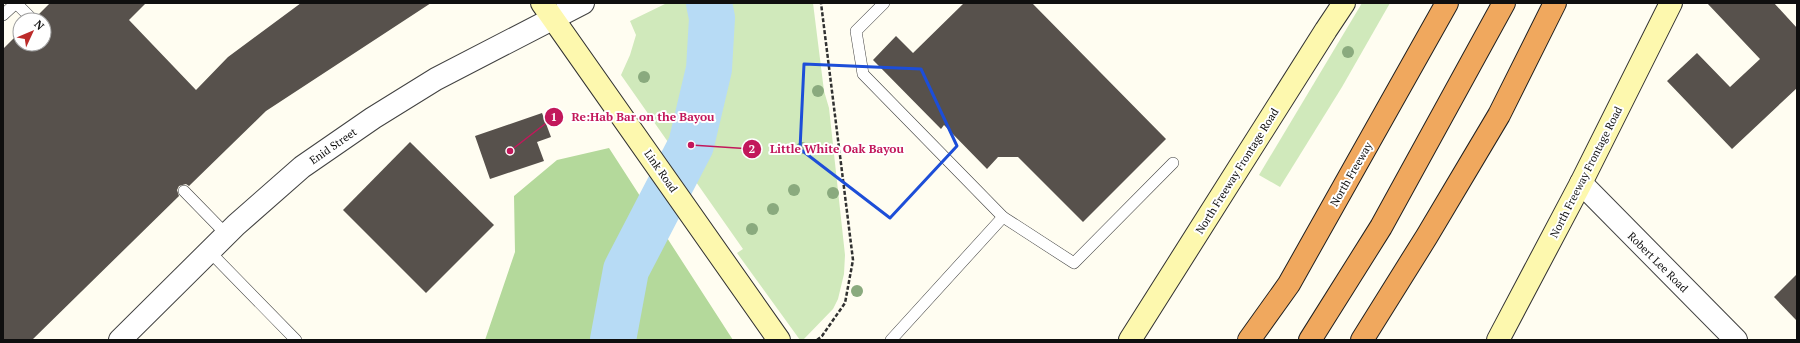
<svg xmlns="http://www.w3.org/2000/svg" width="1800" height="343" viewBox="0 0 1800 343" font-family="'PT Serif',serif">
  <style>
    .green { fill: #d0e9bb }
    .forest { fill: #b4d99b }
    .lines { fill: none; stroke-linecap: round; stroke-linejoin: round }
    .river { stroke: #b7dbf5; stroke-width: 46 }
    .building { fill: #57514c }
    .lane-casing { stroke: #424242; stroke-width: 12 }
    .street-casing { stroke: #424242; stroke-width: 24 }
    .secondary-casing { stroke: #313131; stroke-width: 24 }
    .highway-casing { stroke: #202020; stroke-width: 24 }
    .path { stroke: #313131; stroke-width: 2.5; stroke-dasharray: 4 2; stroke-linecap: butt }
    .lane { stroke: #fff; stroke-width: 11 }
    .street { stroke: #fff; stroke-width: 22 }
    .secondary { stroke: #fdf8ae; stroke-width: 22 }
    .highway { stroke: #f0a85e; stroke-width: 22 }
    .tree { fill: #8aaa7e }
    .marked { fill: none; stroke: #1d4ed8; stroke-width: 3; stroke-linejoin: round }
    .labels { text-anchor: middle; dominant-baseline: central; stroke-width: 4; stroke-linejoin: round; paint-order: stroke }
    .street-label { font-size: 11px; fill: #0f0f0f; stroke: #fff }
    .leader { fill: none; stroke: #c2185b; stroke-width: 1.5 }
    .callout-dot { fill: #c2185b; stroke: #fff; stroke-width: 1.5 }
    .mark-label { font-size: 12px; text-anchor: middle; font-weight: bold; fill: #fff }
    .callout-label { font-size: 12px; text-anchor: middle; font-weight: bold; fill: #c2185b; stroke: #fff; stroke-width: 4; stroke-linejoin: round; paint-order: stroke }
  </style>
  <rect width="100%" height="100%" fill="#fffdf1"/>
  <g class="green">
    <polygon points="667,3 813,3 824,91 829,108 845,255 844,274 838,299 833,309 803,340 800,340 737,253 743,249 621,75 630,55 636,35 630,21"/>
    <polygon points="1362,3 1390,3 1342,87 1280,187 1259,175"/>
  </g>
  <polygon class="forest" points="609,148 733,340 485,340 515,252 514,196 557,160"/>
  <g class="lines">
    <polyline class="river" points="613,340 626,270 691,145 709,69 712,18 709,3"/>
  </g>
  <g class="building">
    <polygon points="50,3 146,3 129,20 196,90 228,57 301,3 431,3 266,111 189,186 186,184 179,186 177,190 179,196 32,340 3,340 3,49 20,32 20,44 44,44 44,20 40,20 38,15"/>
    <polygon points="964,3 1032,3 1166,139 1083,222 1018,157 998,157 987,169 944,125 941,129 873,60 896,36 913,53"/>
    <polygon points="1707,3 1774,3 1797,28 1797,88 1732,149 1667,81 1697,53 1730,87 1760,59"/>
    <polygon points="542,113 551,137 537,142 544,161 490,179 475,136"/>
    <polygon points="410,142 494,225 426,293 343,210"/>
    <polygon points="1797,274 1797,321 1774,297"/>
  </g>
  <g class="lines">
    <g class="lane-casing">
      <g id="lane">
        <polyline points="16,3 33,20"/>
        <polyline points="884,3 856,31 863,74 1003,217"/>
        <polyline points="3,15 16,3"/>
        <polyline points="184,191 226,234"/>
        <polyline points="209,251 296,340"/>
        <polyline points="891,340 1003,217 1074,263 1173,163"/>
      </g>
    </g>
    <g class="street-casing">
      <g id="street">
        <polyline points="1581,183 1736,340"/>
        <polyline points="120,340 236,225 302,167 373,118 436,79 583,3"/>
      </g>
    </g>
    <g class="secondary-casing">
      <g id="secondary">
        <polyline points="542,3 779,340"/>
        <polyline points="1130,340 1326,30 1344,3"/>
        <polyline points="1498,340 1581,183 1671,3"/>
      </g>
    </g>
    <g class="highway-casing">
      <g id="highway">
        <polyline points="1249,340 1289,284 1447,3"/>
        <polyline points="1310,340 1381,227 1504,3"/>
        <polyline points="1362,340 1427,236 1499,115 1555,3"/>
      </g>
    </g>
    <polyline class="path" points="817,340 822,336 845,303 853,260 821,3"/>
    <use href="#lane" class="lane"/>
    <use href="#street" class="street"/>
    <use href="#secondary" class="secondary"/>
    <use href="#highway" class="highway"/>
  </g>
  <g class="tree">
    <circle cx="1348" cy="52" r="6"/>
    <circle cx="644" cy="77" r="6"/>
    <circle cx="818" cy="91" r="6"/>
    <circle cx="802" cy="148" r="6"/>
    <circle cx="794" cy="190" r="6"/>
    <circle cx="833" cy="193" r="6"/>
    <circle cx="773" cy="209" r="6"/>
    <circle cx="752" cy="229" r="6"/>
    <circle cx="857" cy="291" r="6"/>
  </g>
  <path class="marked" d="M804,64L921,69L957,146L890,218L800,149Z"/>
  <g class="labels">
    <g class="street-label">
      <text transform="translate(333 146) rotate(-35)">Enid Street</text>
      <text transform="translate(661 171) rotate(55)">Link Road</text>
      <text transform="translate(1237 171) rotate(-58)">North Freeway Frontage Road</text>
      <text transform="translate(1586 172) rotate(-63)">North Freeway Frontage Road</text>
      <text transform="translate(1351 174) rotate(-60)">North Freeway</text>
      <text transform="translate(1658 262) rotate(45)">Robert Lee Road</text>
    </g>
  </g>
  <path class="leader" d="M510 151L554 117M691 145L752 149"/>
  <g class="callout-dot">
    <circle cx="510" cy="151" r="4"/>
    <circle cx="691" cy="145" r="4"/>
    <circle cx="554" cy="117" r="10"/>
    <circle cx="752" cy="149" r="10"/>
  </g>
  <g class="mark-label">
    <text x="554" y="121">1</text>
    <text x="752" y="153">2</text>
  </g>
  <g class="callout-label">
    <text x="643" y="121">Re:Hab Bar on the Bayou</text>
    <text x="837" y="153">Little White Oak Bayou</text>
  </g>
  <rect width="1800" height="343" fill="none" stroke="#0f0f0f" stroke-width="8"/>
  <g transform="translate(32 32) rotate(46)"><circle r="19" fill="#ffffff" stroke="#9f9f9f"/>
  <path d="M0-3L7 15L0 10L-7 15Z" fill="#bc2b2a"/>
  <text y="-6" font-size="11" font-weight="bold" text-anchor="middle" fill="#0f0f0f">N</text>
  </g>
</svg>
